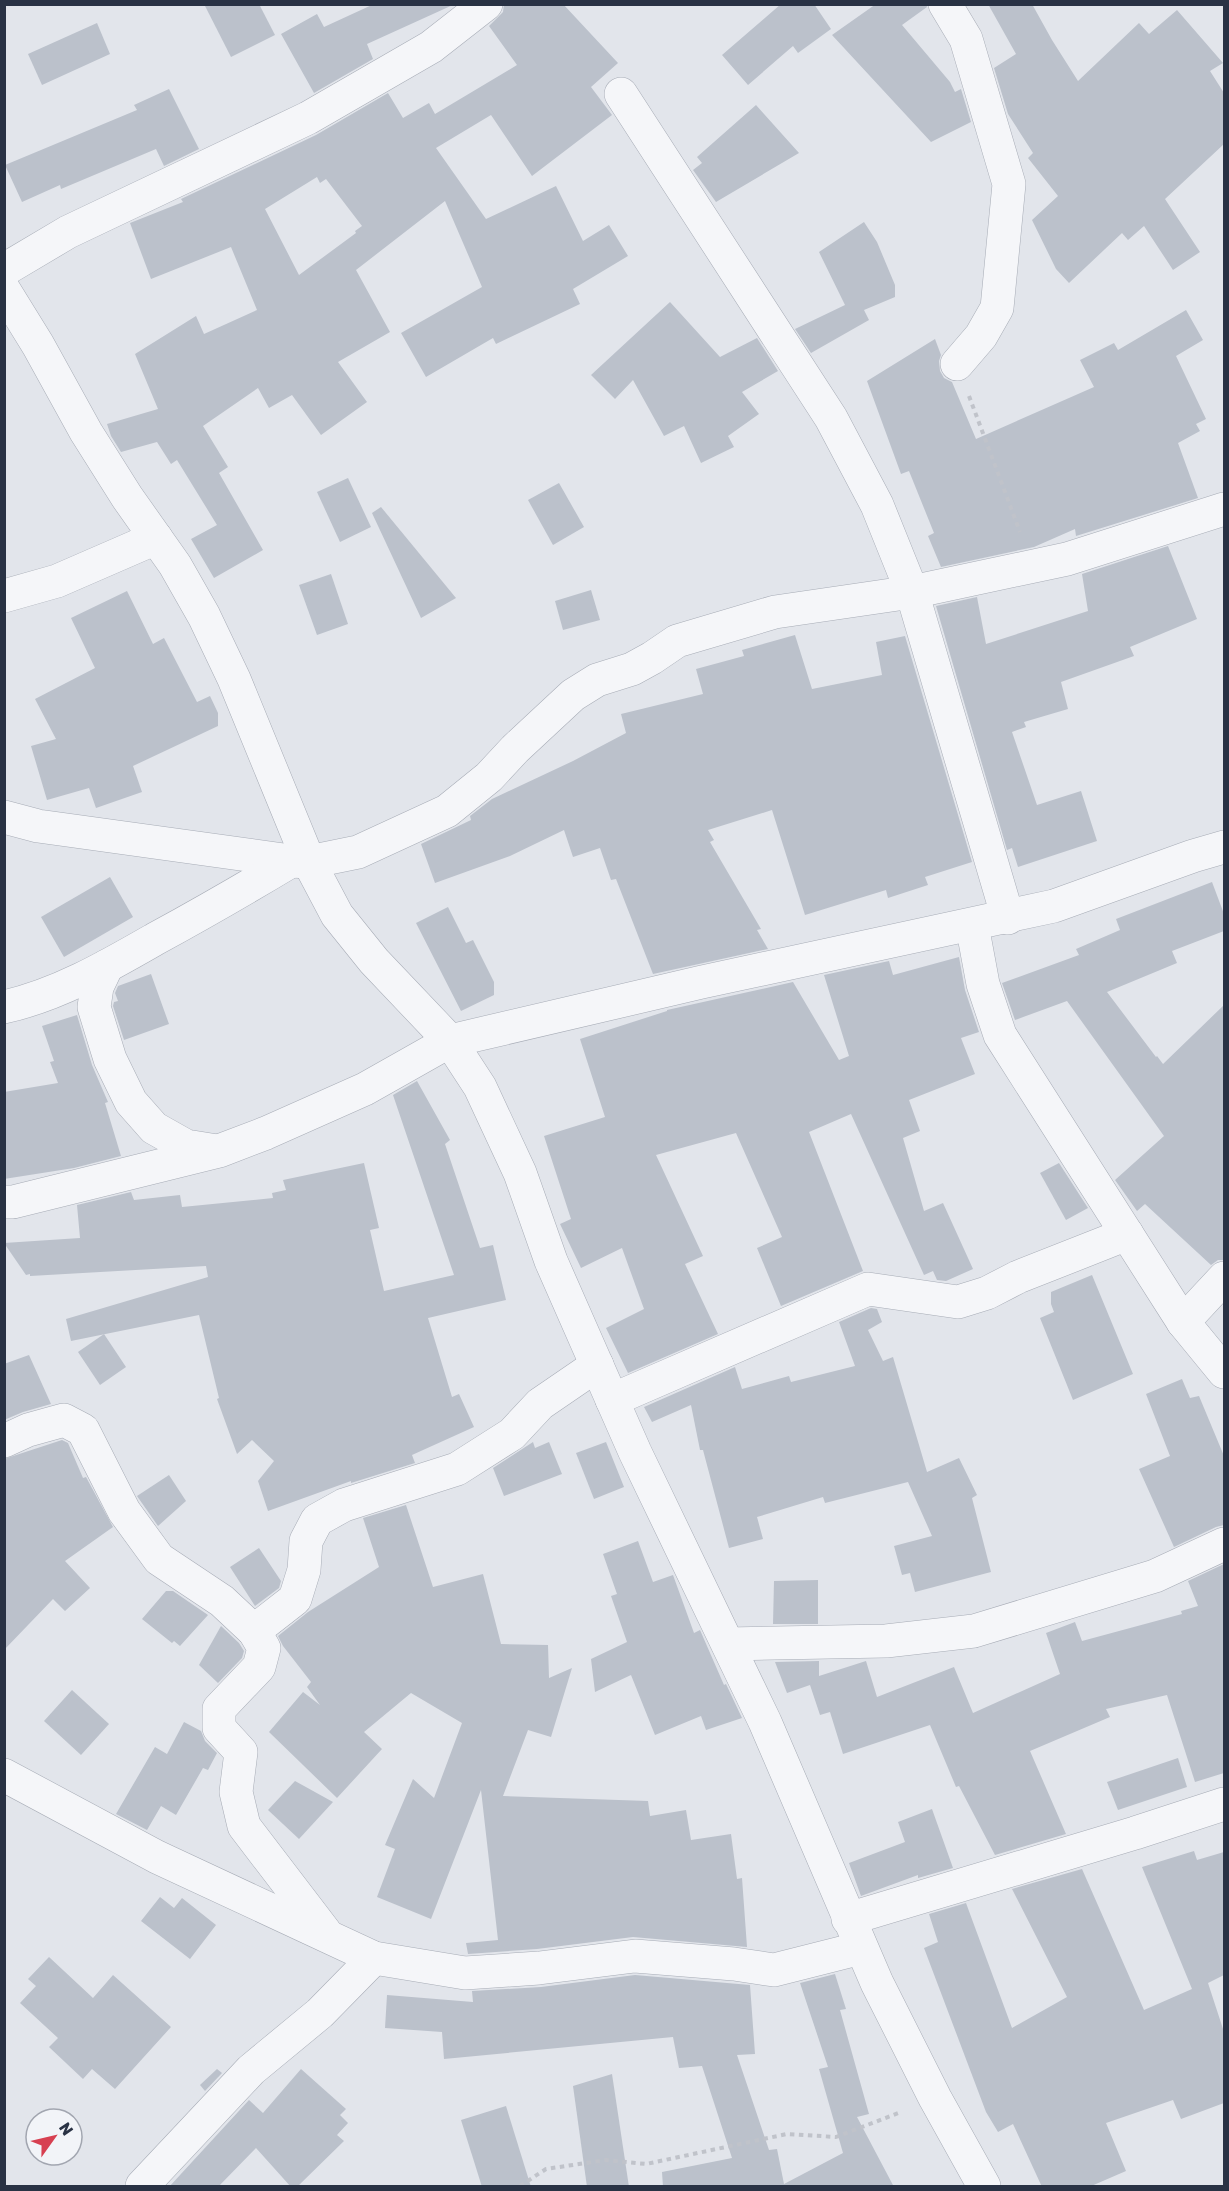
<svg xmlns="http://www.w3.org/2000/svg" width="1229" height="2191" viewBox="0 0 1229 2191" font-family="Rubik,sans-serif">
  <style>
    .building { fill: #bbc1cb; fill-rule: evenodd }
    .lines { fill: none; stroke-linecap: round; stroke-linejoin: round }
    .minor-casing { stroke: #a7acb6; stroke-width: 34 }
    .path { stroke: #c0c3ca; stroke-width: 4; stroke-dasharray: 4.5 4.5; stroke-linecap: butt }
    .minor { stroke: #f5f6f9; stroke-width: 33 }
  </style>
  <rect width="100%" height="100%" fill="#e2e5eb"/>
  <g class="building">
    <polygon points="204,4 259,4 275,35 231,57"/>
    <polygon points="374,4 455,4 367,44 373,59 314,93 281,34 317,14 324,27"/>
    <path d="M504,4H563L618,63L591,87L612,115L532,176L491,115L436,148L486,219L556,186L583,241L609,225L628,256L573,289L580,304L496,344L493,338L426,377L401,333L482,287L445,201L356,270L390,332L338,362L367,402L321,435L292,395L269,408L258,388L203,426L228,467L219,473L263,550L214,578L191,539L217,525L177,460L171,464L157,442L121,452L111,436L107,424L158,409L135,354L196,316L204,334L257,310L231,247L151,279L130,223L183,202L181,199L316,135L388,93L403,118L429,103L435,114L517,65L489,26L503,12ZM317,177L320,183L326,179L362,226L355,231L356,233L299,275L265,209Z"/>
    <polygon points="781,4 814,4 831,29 798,53 793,46 748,85 722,55"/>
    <polygon points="876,4 926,4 927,7 902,25 950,82 955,92 961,89 971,122 931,142 832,35"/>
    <polygon points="988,4 1032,4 1052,40 1078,81 1139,23 1149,34 1177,10 1223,63 1210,71 1224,93 1224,144 1165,199 1200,252 1173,270 1144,226 1128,240 1122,233 1069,283 1056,269 1032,220 1058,196 1028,158 1033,153 1008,114 994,68 1016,54"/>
    <polygon points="97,23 110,54 42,85 28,54"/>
    <polygon points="169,89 199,149 164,166 156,149 61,189 60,185 22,202 5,165 137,110 134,105"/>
    <polygon points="756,105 799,153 716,202 693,170 702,163 697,157"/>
    <polygon points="864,222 877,242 895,285 895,297 864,310 869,320 811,353 795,329 845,305 819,252"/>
    <polygon points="670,302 720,357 757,338 778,371 742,392 759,414 728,436 734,447 701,463 684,426 664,436 633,380 615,399 591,375"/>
    <polygon points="1186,310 1203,340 1176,356 1206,419 1196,424 1200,431 1178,443 1198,498 1076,536 1075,529 1034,547 941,567 928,536 934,533 909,471 901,474 867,381 935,339 941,355 939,361 940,371 944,378 952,382 976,439 1094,387 1080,360 1114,343 1118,350"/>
    <polygon points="348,478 371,527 340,542 317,492"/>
    <polygon points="559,483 584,527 553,545 528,500"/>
    <polygon points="381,507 456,598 421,618 372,513"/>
    <polygon points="1168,546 1197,619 1130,647 1134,656 1061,682 1068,709 1024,722 1026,727 1012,732 1037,805 1081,791 1097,841 1018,867 1012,848 1007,850 936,606 977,597 986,644 1088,611 1082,574"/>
    <polygon points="331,574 348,624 317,635 299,585"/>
    <polygon points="591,590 600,620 563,630 555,601"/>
    <polygon points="127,591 153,644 164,638 197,702 210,696 218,713 218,726 133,766 142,792 96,808 89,788 47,800 31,746 56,739 35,699 95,668 71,618"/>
    <polygon points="795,635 812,689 882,675 876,642 905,636 972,862 925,877 928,885 888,898 886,890 805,915 772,810 708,830 714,840 710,842 761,929 757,930 768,949 653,974 616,879 611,880 600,848 573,857 564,830 510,856 435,883 421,844 471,820 470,816 492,799 573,761 626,733 621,714 703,694 696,669 744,656 742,650"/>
    <polygon points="110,877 133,917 64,957 41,917"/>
    <polygon points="1212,882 1224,914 1224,931 1172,951 1177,963 1107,992 1156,1057 1157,1056 1163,1064 1224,1005 1224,1260 1218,1260 1211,1265 1145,1204 1137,1211 1115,1180 1164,1136 1067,1001 1015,1020 1002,983 1079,955 1076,949 1120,930 1116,919"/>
    <polygon points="448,907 466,943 473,940 494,982 494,995 461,1011 416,923"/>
    <polygon points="959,957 965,990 979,1032 961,1038 975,1074 909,1100 920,1131 903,1138 924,1211 943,1203 973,1269 946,1281 937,1280 933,1271 924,1275 851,1114 809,1132 863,1271 781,1306 757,1248 782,1237 736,1133 656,1155 703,1256 685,1264 718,1334 628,1373 606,1328 644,1309 622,1248 581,1268 560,1224 571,1219 544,1136 605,1117 580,1039 667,1011 667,1010 793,982 839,1060 849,1056 824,975 889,961 893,975"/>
    <polygon points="151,974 169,1024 124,1040 113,1006 114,1002 118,1001 115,993 118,986"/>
    <polygon points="77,1015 92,1065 108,1102 105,1103 121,1156 74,1168 4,1179 4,1092 58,1083 50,1062 54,1061 42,1026"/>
    <polygon points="417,1081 450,1140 445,1144 480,1248 493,1245 506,1300 428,1318 452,1397 459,1394 474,1427 412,1455 415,1463 351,1483 351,1481 268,1511 258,1481 274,1461 252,1440 237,1454 217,1399 219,1398 199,1315 71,1341 66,1319 208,1277 206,1266 30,1276 30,1274 26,1275 4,1243 80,1238 77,1205 131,1192 134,1200 180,1195 182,1207 273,1198 272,1193 286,1190 283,1180 364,1163 379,1228 370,1230 384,1291 454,1275 393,1095"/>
    <polygon points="1059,1163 1088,1208 1066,1220 1040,1173"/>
    <polygon points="1092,1275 1133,1374 1073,1400 1040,1318 1054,1312 1051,1304 1051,1292"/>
    <polygon points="871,1308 877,1309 882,1322 868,1330 883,1361 893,1357 927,1472 959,1458 977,1495 972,1498 991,1572 915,1592 910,1573 902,1575 894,1546 932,1536 908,1482 825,1503 823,1497 757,1517 763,1539 729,1548 703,1450 700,1450 691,1405 652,1422 644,1407 735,1367 742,1389 789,1376 791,1382 855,1366 839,1322"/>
    <polygon points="104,1334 126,1367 100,1385 78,1352"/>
    <polygon points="29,1355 51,1404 23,1412 4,1420 4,1364"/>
    <polygon points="1182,1379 1190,1398 1199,1396 1224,1456 1224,1525 1216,1527 1174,1547 1139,1469 1170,1456 1146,1394"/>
    <polygon points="62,1440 68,1443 83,1478 86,1477 113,1527 65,1561 90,1588 65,1611 53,1599 4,1650 4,1459"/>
    <polygon points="533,1442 535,1448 549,1442 562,1474 504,1496 493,1468"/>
    <polygon points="606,1442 624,1487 594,1499 576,1453"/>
    <polygon points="169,1475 186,1501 158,1526 137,1496"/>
    <polygon points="406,1505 433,1587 483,1574 501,1644 548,1645 549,1678 572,1668 551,1737 528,1730 503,1796 648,1801 650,1816 686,1810 691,1840 731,1834 737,1879 742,1878 747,1947 633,1937 537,1949 468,1954 466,1943 498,1940 481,1790 431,1919 377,1897 395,1849 385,1845 413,1779 434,1798 462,1723 411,1693 364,1732 382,1749 337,1798 269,1732 303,1692 320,1705 307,1687 311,1682 283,1646 278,1636 308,1612 379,1567 363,1518"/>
    <polygon points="638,1541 653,1582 673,1575 694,1633 700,1630 724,1685 726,1684 742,1718 706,1730 701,1716 655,1735 631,1675 595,1692 591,1659 627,1642 611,1596 617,1594 603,1554"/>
    <polygon points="259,1548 281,1581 279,1588 255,1606 230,1567"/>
    <polygon points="1224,1564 1224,1773 1195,1782 1167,1695 1106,1709 1110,1717 1030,1751 1066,1834 995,1855 959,1786 956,1787 930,1725 843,1754 830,1712 820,1715 810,1685 787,1693 775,1662 819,1661 819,1676 866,1661 877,1697 954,1667 973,1713 1060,1674 1046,1633 1075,1622 1082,1641 1182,1614 1181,1611 1198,1606 1188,1581"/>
    <polygon points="818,1580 818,1624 773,1624 774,1581"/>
    <polygon points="166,1591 173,1591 208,1615 180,1646 174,1641 172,1643 142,1619"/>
    <polygon points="221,1626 239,1643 244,1651 242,1658 218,1683 199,1665"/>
    <polygon points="72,1690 109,1724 81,1755 44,1721"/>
    <polygon points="184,1722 201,1731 205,1741 217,1753 208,1770 203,1768 176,1815 161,1806 147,1830 116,1814 155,1747 167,1754"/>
    <polygon points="1178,1758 1187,1787 1118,1810 1107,1782"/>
    <polygon points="295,1781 333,1802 299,1839 268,1810"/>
    <polygon points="932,1809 953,1868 918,1878 918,1875 861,1896 849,1863 905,1842 898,1822"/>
    <polygon points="1194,1851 1197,1860 1224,1852 1224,1975 1208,1983 1224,2032 1224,2103 1181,2119 1173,2100 1106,2123 1126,2171 1089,2187 1042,2187 1013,2124 998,2132 986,2112 924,1948 938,1942 929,1914 966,1903 1012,2028 1067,1997 1012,1889 1082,1869 1144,2010 1192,1989 1142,1867"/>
    <polygon points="160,1897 174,1908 182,1898 216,1925 190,1959 141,1921"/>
    <polygon points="49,1957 93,1998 113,1975 171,2027 115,2089 92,2069 83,2079 49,2047 58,2038 20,2003 36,1986 28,1979"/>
    <polygon points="835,1974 846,2009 840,2010 869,2114 857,2117 894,2187 663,2187 662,2172 732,2158 702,2066 679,2068 673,2037 444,2059 442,2032 385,2028 387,1995 473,2002 472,1991 541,1987 635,1975 750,1985 755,2054 737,2055 769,2150 777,2149 784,2184 843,2153 819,2069 828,2067 800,1983"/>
    <polygon points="217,2069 222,2073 205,2091 200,2085"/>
    <polygon points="301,2069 346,2109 340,2115 348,2123 337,2135 344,2141 297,2187 291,2187 256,2148 218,2187 169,2187 249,2100 263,2113"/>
    <polygon points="612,2074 629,2187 587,2187 573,2086"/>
    <polygon points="506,2106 531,2187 482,2187 461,2120"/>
  </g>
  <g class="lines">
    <g class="minor-casing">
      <g id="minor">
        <polyline points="945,4 966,39 1009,184 997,308 981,336 957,364"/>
        <polyline points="621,94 831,418 877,505 912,592 1008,918"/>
        <polyline points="4,270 68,232 308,118 431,47 486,4"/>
        <polyline points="4,290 38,345 86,432 127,497 175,565 204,616 234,679 309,862 337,915 374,961 450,1041 480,1087 520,1173 551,1261 635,1452 765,1722 877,1983 935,2098 984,2186"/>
        <polyline points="4,596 57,581 156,538"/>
        <polyline points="4,817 38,826 291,861 309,862 358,852 447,811 489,777 515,749 573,695 597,680 632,669 652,658 677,641 775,612 912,592 1067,559 1224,509"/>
        <polyline points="972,925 983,984 1000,1035 1183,1322 1224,1372"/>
        <polyline points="107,966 97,987 94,1007 110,1059 131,1102 154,1128 186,1146 217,1151"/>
        <path d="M4,1007C58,995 108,966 155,939C201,914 246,888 291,861"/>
        <polyline points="4,1202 13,1202 219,1151 266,1133 365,1089 450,1041 702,982 1054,906 1193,856 1224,847"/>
        <polyline points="1183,1322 1224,1278"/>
        <polyline points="612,1400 868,1289 958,1302 987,1293 1018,1277 1127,1234"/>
        <polyline points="4,1441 28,1430 64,1420 83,1430 124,1511 159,1559 222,1601 254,1631 264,1648 259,1667 219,1709 219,1728 241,1752 236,1792 244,1826 325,1932"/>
        <polyline points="254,1631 295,1599 304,1570 306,1541 317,1520 344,1505 457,1469 512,1434 540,1404 597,1365"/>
        <polyline points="728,1644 886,1641 974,1631 1155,1576 1224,1544"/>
        <polyline points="4,1775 157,1857 374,1958 465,1973 539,1968 635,1956 734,1964 774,1970 861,1948"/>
        <polyline points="848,1919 1135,1833 1224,1804"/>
        <polyline points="142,2186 251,2070 320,2013 374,1958"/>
      </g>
    </g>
    <g class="path">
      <polyline points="969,396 1020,532"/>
      <polyline points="520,2186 546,2169 606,2160 646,2164 787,2134 836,2137 901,2112"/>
    </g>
    <use href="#minor" class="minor"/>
  </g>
  <rect width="1229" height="2191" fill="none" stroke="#293244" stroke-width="12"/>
  <g transform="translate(54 2137) rotate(56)"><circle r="28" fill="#f2f4f8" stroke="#a2a6b0" stroke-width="1.5"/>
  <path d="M0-4.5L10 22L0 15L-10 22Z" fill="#d74051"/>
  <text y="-9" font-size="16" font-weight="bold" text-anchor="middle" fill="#293244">N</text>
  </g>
</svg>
